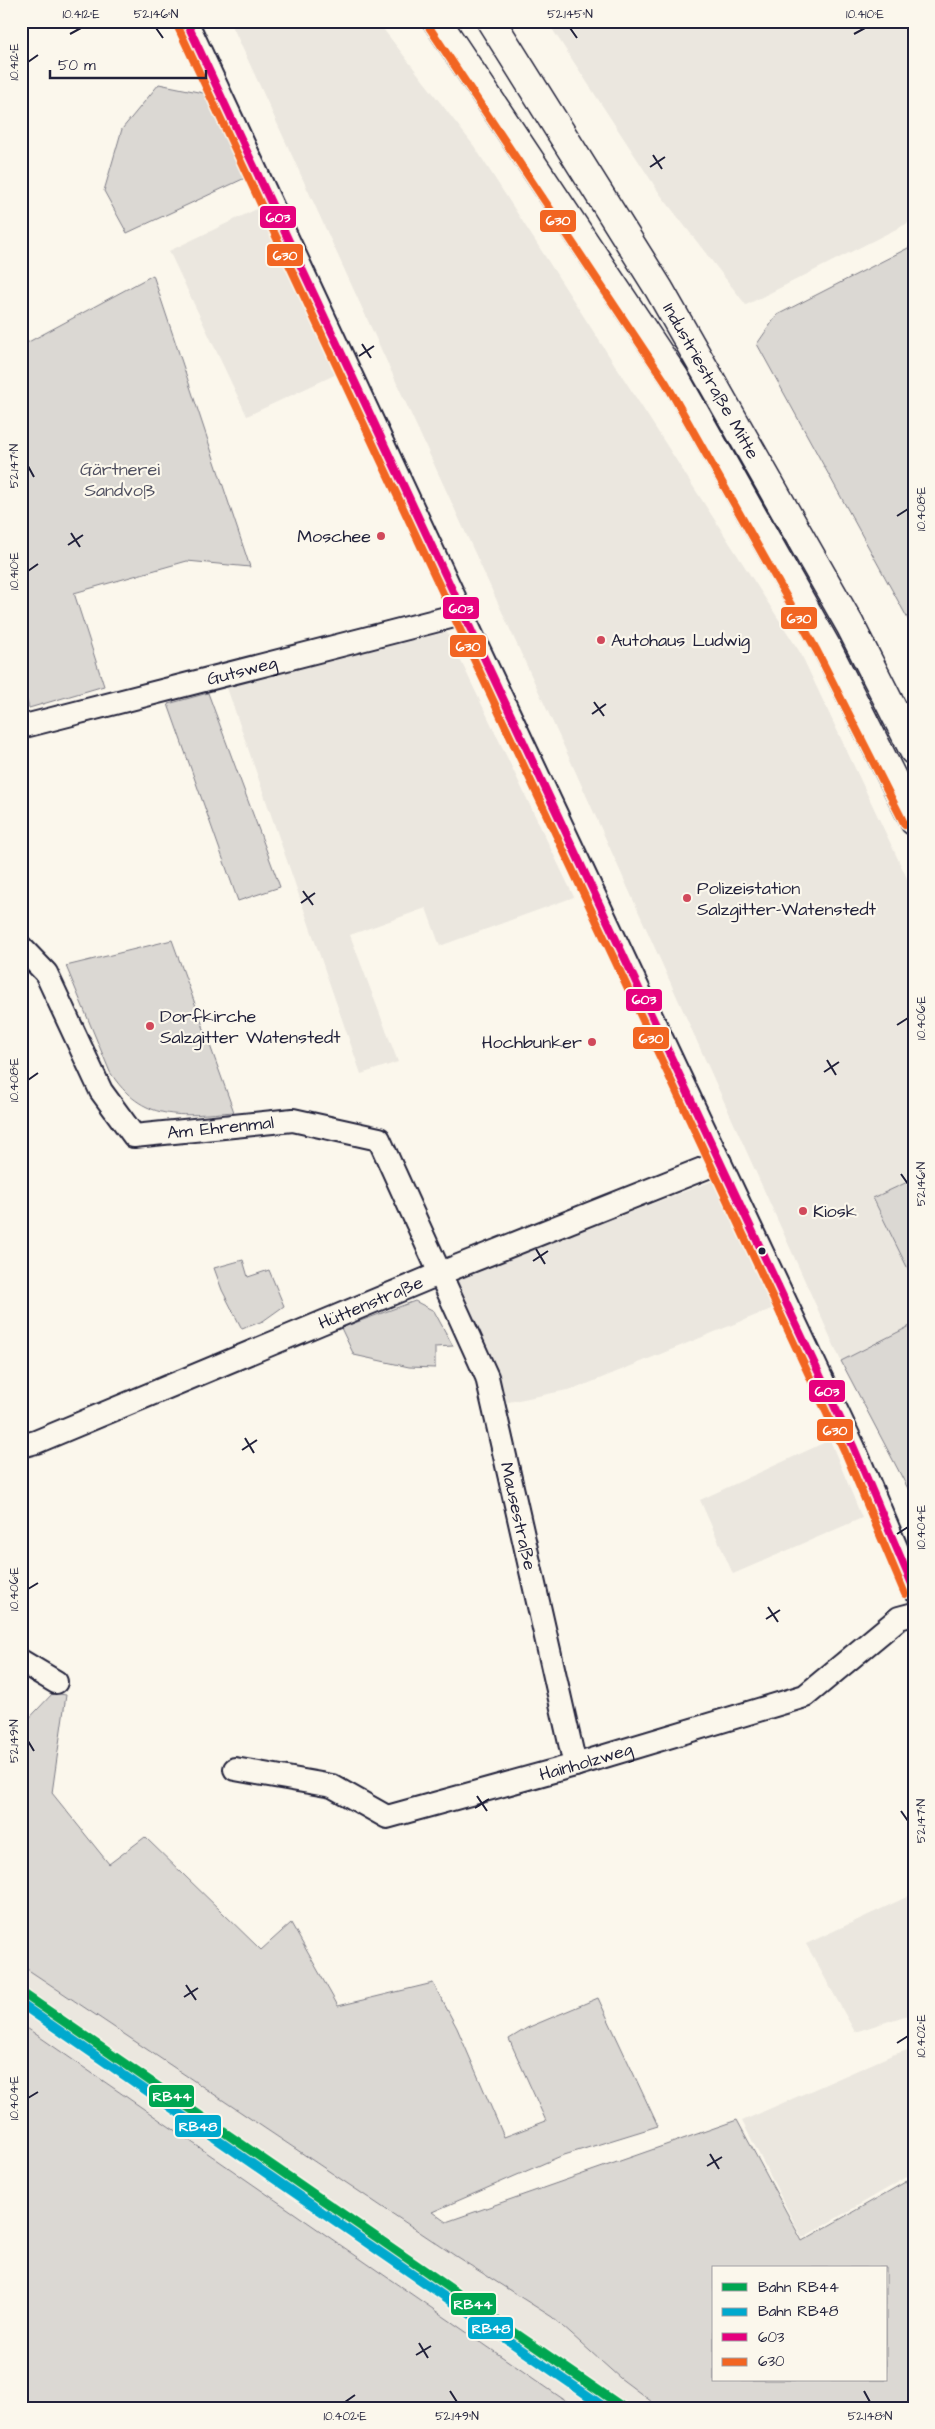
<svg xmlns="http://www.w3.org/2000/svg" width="935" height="2429" viewBox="0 0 935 2429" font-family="'Architects Daughter',sans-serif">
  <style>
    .built { fill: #ebe7df }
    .green { fill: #dbd8d3; stroke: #7e7d87; fill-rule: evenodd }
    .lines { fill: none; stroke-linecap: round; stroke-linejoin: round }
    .street-casing { stroke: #22223b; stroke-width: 26 }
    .highway-casing { stroke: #22223b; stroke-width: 31 }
    .street { stroke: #fbf7ec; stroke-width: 22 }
    .highway { stroke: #fbf7ec; stroke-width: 28 }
    .bus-1-casing { stroke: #fbf7ec; stroke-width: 11 }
    .bus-2-casing { stroke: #fbf7ec; stroke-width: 11 }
    .bus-1 { stroke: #e5007d; stroke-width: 8 }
    .bus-2 { stroke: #f26522; stroke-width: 8 }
    .rail-1-casing { stroke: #fbf7ec; stroke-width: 12 }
    .rail-2-casing { stroke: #fbf7ec; stroke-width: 12 }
    .rail-1 { stroke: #00a651; stroke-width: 9 }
    .rail-2 { stroke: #00a9ce; stroke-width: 9 }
    .ticks { fill: none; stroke: #22223b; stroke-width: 2 }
    .poi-dot { fill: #d1495b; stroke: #fbf7ec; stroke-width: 2 }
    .bus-dot { fill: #22223b; stroke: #fbf7ec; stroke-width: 2 }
    .labels { text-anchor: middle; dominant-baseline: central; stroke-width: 4.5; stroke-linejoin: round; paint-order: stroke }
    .street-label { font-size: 18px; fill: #22223b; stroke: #fbf7ec }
    .park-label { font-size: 18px; fill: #505061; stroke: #fbf7ec }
    .poi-label { font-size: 18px; fill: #22223b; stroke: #fbf7ec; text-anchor: start }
    .line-badge { stroke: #fbf7ec; stroke-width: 2 }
    .badge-label { font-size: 14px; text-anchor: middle; font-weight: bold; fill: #fff }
    .neatline { fill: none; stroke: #22223b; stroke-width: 2 }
    .ticks-label { font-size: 12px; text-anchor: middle; fill: #22223b }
  </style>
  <rect width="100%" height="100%" fill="#fbf7ec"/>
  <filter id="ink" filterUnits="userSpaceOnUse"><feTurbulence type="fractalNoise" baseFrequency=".02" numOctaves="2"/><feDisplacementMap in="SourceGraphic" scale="10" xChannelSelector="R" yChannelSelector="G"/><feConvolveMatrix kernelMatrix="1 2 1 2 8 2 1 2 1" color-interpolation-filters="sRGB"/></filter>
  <g filter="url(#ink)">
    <g class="built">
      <polygon points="230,21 377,21 474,146 801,654 914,893 914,1179 873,1199 914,1281 914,1324 841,1361 572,764"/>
      <polygon points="547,21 914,21 914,220 746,305 660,194"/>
      <polygon points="263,206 341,372 247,416 169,251"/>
      <polygon points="447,632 574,897 440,946 426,908 350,935 398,1062 361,1074 226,685"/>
      <polygon points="715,1180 776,1307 577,1388 504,1403 452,1280"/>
      <polygon points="830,1440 862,1518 733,1574 700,1500"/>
      <polygon points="909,1896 914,1907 914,2013 855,2032 806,1944"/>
      <polygon points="21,1965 457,2257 552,2317 620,2378 660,2408 576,2408 21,2024"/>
      <polygon points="914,2048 914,2173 802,2238 742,2121 892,2055"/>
    </g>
    <g class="green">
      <polygon points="159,84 208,94 245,178 127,233 104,191 122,129"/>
      <polygon points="914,245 914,630 757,344 777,315"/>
      <polygon points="153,275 250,567 187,561 74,593 104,686 29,708 21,680 21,346"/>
      <polygon points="208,693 280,887 238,901 168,704"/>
      <path d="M172,940L234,1112C180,1116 143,1123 110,1072L66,966Z"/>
      <polygon points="914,1179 914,1281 873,1198"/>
      <polygon points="243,1260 248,1277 269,1270 284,1306 263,1321 242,1329 222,1290 214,1268"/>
      <polygon points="415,1301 434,1311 453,1346 435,1347 435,1368 409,1367 354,1355 341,1328"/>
      <polygon points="914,1324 914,1500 841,1361"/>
      <path d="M53,1693L66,1695L52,1793L109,1864L145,1837L261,1950L291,1923L338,2006L433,1983L457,2028L504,2137L546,2121L509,2039L527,2028L598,1998L658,2126L561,2156L432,2212L446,2222L737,2120L802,2241L914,2177V2408H660L620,2378L552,2317L457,2257L21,1965V1727ZM714,2268H886V2380H714Z"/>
      <polygon points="21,2024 576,2408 21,2408"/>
    </g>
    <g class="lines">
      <g class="street-casing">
        <g id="street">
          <polyline points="186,21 462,614 854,1448 914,1590"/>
          <path id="s1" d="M21,727L462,614"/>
          <path id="s2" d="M21,947L46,973L101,1091L134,1136L293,1120L379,1139L487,1377L575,1765"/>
          <path id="s3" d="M21,1446L36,1442L441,1273L720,1162"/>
          <polyline points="21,1661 56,1682"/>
          <path id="s4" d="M235,1769L332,1786L387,1817L575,1765L805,1696L899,1618L914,1614"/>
        </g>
      </g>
      <g class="highway-casing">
        <g id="highway">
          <polyline points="437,21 675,378 826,646 914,821"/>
          <path id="s5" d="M491,21L659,289L850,625L914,751"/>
        </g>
      </g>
      <use href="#street" class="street"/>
      <use href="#highway" class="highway"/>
      <g class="bus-1-casing">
        <polyline id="bus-1" points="186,21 854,1448 914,1589"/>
      </g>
      <g class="bus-2-casing">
        <g id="bus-2">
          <polyline points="177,25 845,1452 905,1594"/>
          <polyline points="429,27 666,383 817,651 905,825"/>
        </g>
      </g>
      <use href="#bus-1" class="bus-1"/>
      <use href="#bus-2" class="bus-2"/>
      <g class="rail-1-casing">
        <polyline id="rail-1" points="21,1992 624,2408"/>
      </g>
      <g class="rail-2-casing">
        <polyline id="rail-2" points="21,2004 606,2408"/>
      </g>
      <use href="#rail-1" class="rail-1"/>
      <use href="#rail-2" class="rail-2"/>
    </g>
  </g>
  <path class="ticks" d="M156,28L163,38M570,28L577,38M70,34L81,28M854,34L865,28M28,62L38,55M653,155L662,169M650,167L665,157M362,344L371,358M359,356L374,346M28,466L34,477M897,516L908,509M71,533L80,547M68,545L83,535M28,571L38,564M594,702L604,716M592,714L606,704M303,891L313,905M301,903L315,893M897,1025L908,1018M827,1060L836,1075M824,1072L839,1062M28,1080L38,1073M901,1174L908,1184M536,1249L545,1264M533,1261L548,1251M245,1438L254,1453M242,1450L257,1440M897,1534L908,1527M28,1589L38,1583M768,1607L778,1622M766,1619L780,1610M28,1741L34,1751M477,1796L487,1811M475,1808L489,1799M901,1811L908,1821M186,1985L196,2000M184,1997L198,1988M897,2043L908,2036M28,2098L38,2092M710,2154L719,2169M707,2166L722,2157M419,2343L428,2358M416,2355L431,2346M450,2391L457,2402M864,2391L870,2402M345,2402L355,2395"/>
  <g class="poi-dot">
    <circle cx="381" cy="536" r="5"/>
    <circle cx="601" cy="640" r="5"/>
    <circle cx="687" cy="898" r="5"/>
    <circle cx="150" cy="1026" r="5"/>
    <circle cx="592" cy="1042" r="5"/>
    <circle cx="803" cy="1211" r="5"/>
  </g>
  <circle class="bus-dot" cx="762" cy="1251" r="4.5"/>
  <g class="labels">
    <g class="street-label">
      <text stroke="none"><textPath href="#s5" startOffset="422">Industriestraße Mitte</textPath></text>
      <text stroke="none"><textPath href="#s1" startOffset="228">Gutsweg</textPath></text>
      <text stroke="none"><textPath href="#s2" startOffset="309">Am Ehrenmal</textPath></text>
      <text stroke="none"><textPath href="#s3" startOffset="378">Hüttenstraße</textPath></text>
      <text stroke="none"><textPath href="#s2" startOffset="874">Mausestraße</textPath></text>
      <text stroke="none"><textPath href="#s4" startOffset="368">Hainholzweg</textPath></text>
    </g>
    <g class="park-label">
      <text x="120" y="469">Gärtnerei<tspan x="120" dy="21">Sandvoß</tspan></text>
    </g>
    <g class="poi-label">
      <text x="371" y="536" text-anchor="end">Moschee</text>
      <text x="611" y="640">Autohaus Ludwig</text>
      <text x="697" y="888">Polizeistation<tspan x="697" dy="21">Salzgitter-Watenstedt</tspan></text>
      <text x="160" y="1016">Dorfkirche<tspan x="160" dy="21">Salzgitter Watenstedt</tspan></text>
      <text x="582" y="1042" text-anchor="end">Hochbunker</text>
      <text x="813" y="1211">Kiosk</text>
    </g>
  </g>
  <g class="line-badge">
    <rect x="259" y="205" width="38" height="24" rx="5" fill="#e5007d"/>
    <rect x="539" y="209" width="38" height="24" rx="5" fill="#f26522"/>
    <rect x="266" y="243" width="38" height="24" rx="5" fill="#f26522"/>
    <rect x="442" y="596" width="38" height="24" rx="5" fill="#e5007d"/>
    <rect x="780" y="606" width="38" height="24" rx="5" fill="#f26522"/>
    <rect x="449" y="634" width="38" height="24" rx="5" fill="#f26522"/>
    <rect x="625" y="988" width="38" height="24" rx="5" fill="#e5007d"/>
    <rect x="632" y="1026" width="38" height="24" rx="5" fill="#f26522"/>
    <rect x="808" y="1379" width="38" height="24" rx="5" fill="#e5007d"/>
    <rect x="816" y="1418" width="38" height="24" rx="5" fill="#f26522"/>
    <rect x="148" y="2084" width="47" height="24" rx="5" fill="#00a651"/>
    <rect x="174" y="2114" width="48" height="24" rx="5" fill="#00a9ce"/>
    <rect x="450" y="2292" width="47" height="24" rx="5" fill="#00a651"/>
    <rect x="467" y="2316" width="47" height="24" rx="5" fill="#00a9ce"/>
  </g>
  <g class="badge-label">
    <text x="278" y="222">603</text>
    <text x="558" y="225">630</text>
    <text x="285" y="260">630</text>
    <text x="461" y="613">603</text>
    <text x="799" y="623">630</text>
    <text x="468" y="651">630</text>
    <text x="644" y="1004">603</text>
    <text x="651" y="1043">630</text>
    <text x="827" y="1396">603</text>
    <text x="835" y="1435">630</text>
    <text x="172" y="2101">RB44</text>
    <text x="198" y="2131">RB48</text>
    <text x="473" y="2309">RB44</text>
    <text x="491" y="2333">RB48</text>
  </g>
  <rect width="935" height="2429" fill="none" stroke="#fbf7ec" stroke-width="55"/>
  <rect x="712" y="2266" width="175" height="115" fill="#fbf7ec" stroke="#a4a2a5"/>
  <rect x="722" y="2283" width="25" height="8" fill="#00a651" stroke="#a4a2a5"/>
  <text x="758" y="2292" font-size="15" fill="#22223b">Bahn RB44</text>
  <rect x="722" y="2308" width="25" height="8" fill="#00a9ce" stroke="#a4a2a5"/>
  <text x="758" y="2316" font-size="15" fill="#22223b">Bahn RB48</text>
  <rect x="722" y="2333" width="25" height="8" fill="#e5007d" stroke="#a4a2a5"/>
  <text x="758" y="2342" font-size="15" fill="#22223b">603</text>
  <rect x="722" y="2358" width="25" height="8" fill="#f26522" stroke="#a4a2a5"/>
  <text x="758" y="2366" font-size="15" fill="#22223b">630</text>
  <path d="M50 70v8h156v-8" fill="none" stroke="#22223b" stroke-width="2.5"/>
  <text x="58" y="70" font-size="15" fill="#22223b" stroke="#fbf7ec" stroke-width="4" paint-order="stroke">50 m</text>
  <rect x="28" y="28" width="880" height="2374" class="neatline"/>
  <g class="ticks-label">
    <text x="81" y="18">10.412°E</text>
    <text x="156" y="18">52.146°N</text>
    <text x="570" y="18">52.145°N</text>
    <text x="865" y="18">10.410°E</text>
    <text transform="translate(14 62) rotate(-90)" y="4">10.412°E</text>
    <text transform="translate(14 466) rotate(-90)" y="4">52.147°N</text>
    <text transform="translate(921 509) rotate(-90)" y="4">10.408°E</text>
    <text transform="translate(14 571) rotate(-90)" y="4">10.410°E</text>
    <text transform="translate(921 1018) rotate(-90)" y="4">10.406°E</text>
    <text transform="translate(14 1080) rotate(-90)" y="4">10.408°E</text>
    <text transform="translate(921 1184) rotate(-90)" y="4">52.146°N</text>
    <text transform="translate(921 1527) rotate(-90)" y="4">10.404°E</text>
    <text transform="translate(14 1589) rotate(-90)" y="4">10.406°E</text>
    <text transform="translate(14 1741) rotate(-90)" y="4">52.149°N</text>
    <text transform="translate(921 1821) rotate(-90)" y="4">52.147°N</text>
    <text transform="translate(921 2036) rotate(-90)" y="4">10.402°E</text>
    <text transform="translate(14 2098) rotate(-90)" y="4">10.404°E</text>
    <text x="345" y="2420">10.402°E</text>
    <text x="457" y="2420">52.149°N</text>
    <text x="870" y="2420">52.148°N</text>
  </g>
</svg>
